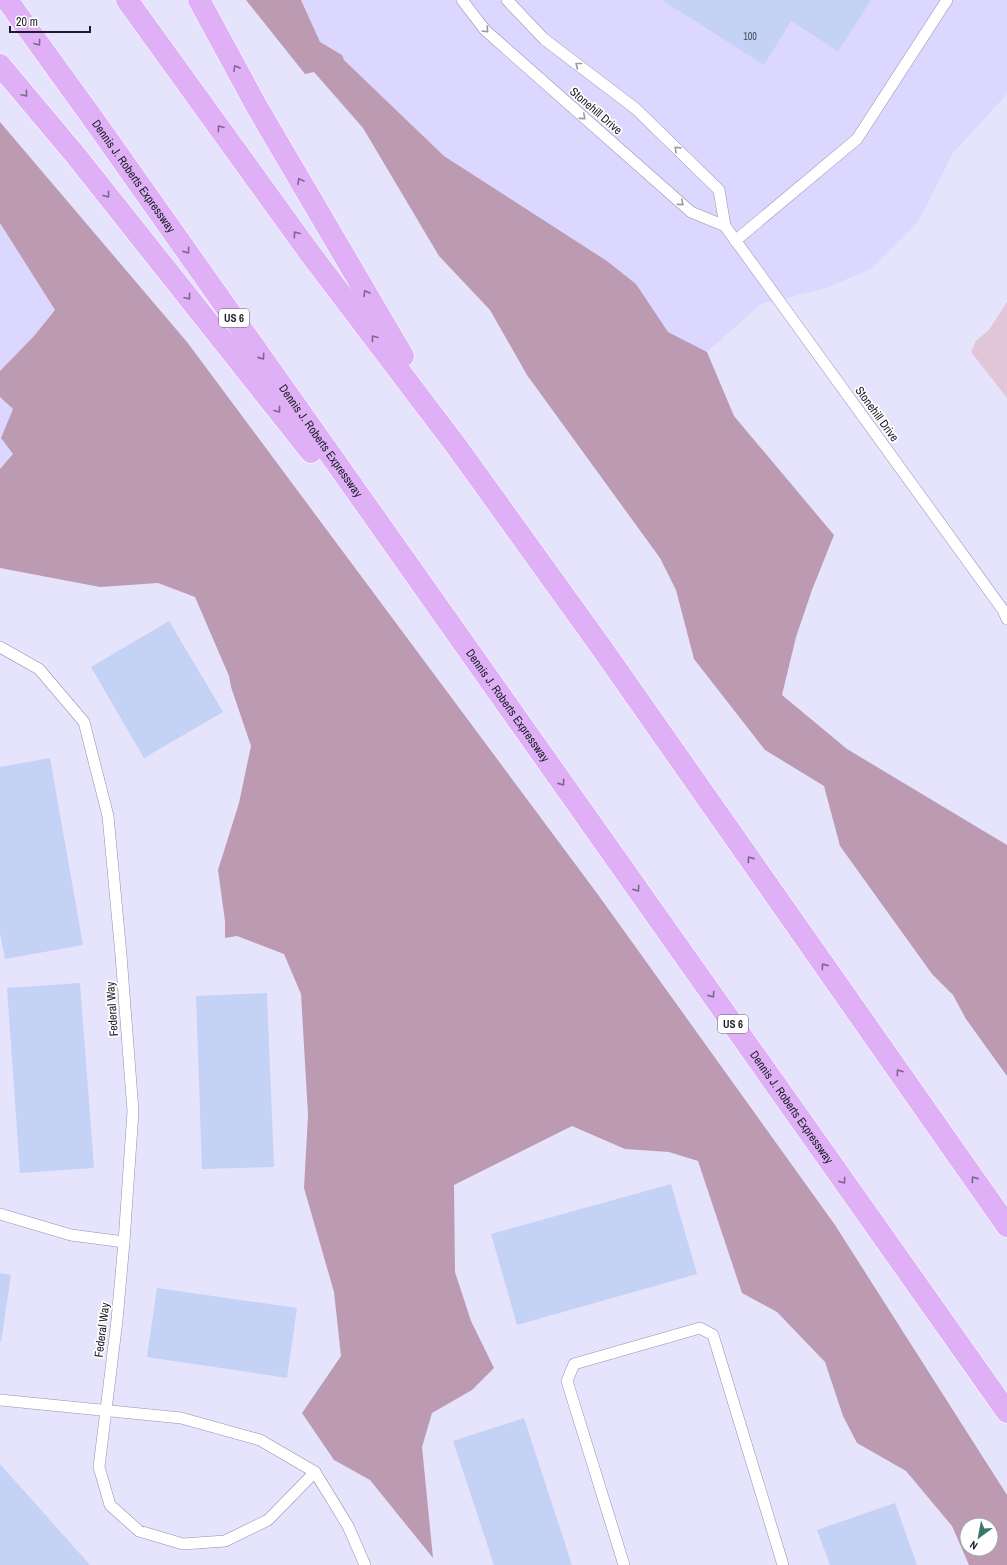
<svg xmlns="http://www.w3.org/2000/svg" width="1007" height="1565" viewBox="0 0 1007 1565" font-family="'Archivo Narrow',sans-serif">
  <style>
    .built { fill: #dcd7fe }
    .green { fill: #e1c6d9 }
    .forest { fill: #bc9bb2; fill-rule: evenodd }
    .building { fill: #c4d2f5 }
    .lines { fill: none; stroke-linecap: round; stroke-linejoin: round }
    .lane-casing { stroke: #9491ae; stroke-width: 12 }
    .highway-casing { stroke: #fff; stroke-width: 23 }
    .lane { stroke: #fff; stroke-width: 11 }
    .highway { stroke: #dfb0f6; stroke-width: 22 }
    .oneway { stroke: #99999e }
    .oneway2 { stroke: #7e668e }
    .labels { text-anchor: middle; dominant-baseline: central; stroke-width: 3.5; stroke-linejoin: round; paint-order: stroke }
    .number-label { font-size: 10px; fill: #474a5a }
    .shield { fill: #fff; stroke: #616068; stroke-width: 1 }
    .shield-label { font-size: 11px; font-weight: bold; fill: #1d1c27 }
    .street-label { font-size: 12px; fill: #1d1c27; stroke: #fff }
  </style>
  <rect width="100%" height="100%" fill="#e6e3fd"/>
  <g class="built">
    <polygon points="301,0 1007,0 1007,94 953,153 918,222 871,269 823,289 761,304 708,351 704,351 668,332 636,284 607,261 444,156 344,60 342,55 320,42"/>
    <polygon points="0,223 55,310 34,336 0,371"/>
    <polygon points="0,397 13,409 1,438 13,454 0,469"/>
  </g>
  <polygon class="green" points="1007,302 1007,398 971,352 976,341 989,330"/>
  <g class="forest">
    <polygon points="246,0 301,0 320,42 342,55 344,60 444,156 607,261 636,284 668,332 707,352 734,416 834,535 812,590 796,637 782,695 847,749 1007,845 1007,1076 966,1019 953,995 932,974 840,846 824,786 765,750 694,659 676,590 660,558 527,375 490,310 439,256 363,128 314,72 305,74"/>
    <path d="M0,122L187,342L599,896L835,1225L1007,1495V1565H969L952,1526L906,1471L857,1443L843,1416L825,1362L777,1312L742,1293L698,1161L669,1152L625,1149L572,1126L454,1185L455,1272L471,1321L494,1368L472,1390L432,1413L422,1447L433,1558L370,1480L334,1460L302,1413L341,1356L334,1292L304,1188L308,1115L301,994L284,954L237,936L225,938V921L218,870L239,803L251,746L231,687L229,676L195,597L158,583L100,587L0,568V469L13,454L1,438L13,409L0,397V371L34,336L55,310L0,223ZM967,1525H991V1549H967Z"/>
  </g>
  <g class="building">
    <polygon points="662,0 871,0 838,51 791,21 764,65"/>
    <polygon points="169,621 223,712 144,758 91,667"/>
    <polygon points="50,758 83,945 5,959 0,933 0,767"/>
    <polygon points="80,983 94,1168 20,1173 7,988"/>
    <polygon points="267,993 274,1167 202,1169 196,996"/>
    <polygon points="671,1184 697,1274 517,1325 491,1234"/>
    <polygon points="0,1273 11,1275 1,1342 0,1342"/>
    <polygon points="157,1288 297,1308 287,1378 147,1357"/>
    <polygon points="524,1418 572,1565 494,1565 453,1441"/>
    <polygon points="0,1464 90,1565 0,1565"/>
    <polygon points="895,1503 917,1565 830,1565 817,1530"/>
  </g>
  <g class="lines">
    <g class="lane-casing">
      <g id="lane">
        <polyline points="462,0 485,30 691,212 725,226"/>
        <polyline points="507,0 544,39 636,109 719,190 725,226 1003,610 1007,619"/>
        <polyline points="735,241 857,139 947,0"/>
        <polyline points="0,647 39,669 84,722 108,816 121,955 133,1111 124,1242 117,1320 99,1467 110,1505 139,1531 183,1544 225,1541 268,1520 315,1472"/>
        <polyline points="0,1214 71,1235 124,1242"/>
        <polyline points="0,1400 181,1418 260,1440 315,1472 348,1526 365,1565"/>
        <polyline points="624,1565 567,1381 574,1364 700,1328 713,1335 783,1565"/>
      </g>
    </g>
    <g class="highway-casing">
      <g id="highway">
        <path id="s1" d="M7,0L91,116L1007,1412"/>
        <polyline points="127,0 309,252 457,447 601,647 1007,1226"/>
        <polyline points="199,0 257,107 403,356"/>
        <polyline points="0,65 77,157 311,452"/>
      </g>
    </g>
    <use href="#lane" class="lane"/>
    <use href="#highway" class="highway"/>
  </g>
  <defs><path id="oneway-chevron" d="M-2-3.5L2.5 0L-2 3.5" fill="none" stroke-width="1.6" stroke-linecap="round" stroke-linejoin="round"/></defs>
  <g class="oneway">
    <use href="#oneway-chevron" transform="translate(486 30) rotate(46)"/>
    <use href="#oneway-chevron" transform="translate(578 65) rotate(-142)"/>
    <use href="#oneway-chevron" transform="translate(583 117) rotate(41)"/>
    <use href="#oneway-chevron" transform="translate(677 149) rotate(-136)"/>
    <use href="#oneway-chevron" transform="translate(681 203) rotate(41)"/>
  </g>
  <g class="oneway2">
    <use href="#oneway-chevron" transform="translate(38 43) rotate(54)"/>
    <use href="#oneway-chevron" transform="translate(236 68) rotate(-119)"/>
    <use href="#oneway-chevron" transform="translate(25 94) rotate(50)"/>
    <use href="#oneway-chevron" transform="translate(220 128) rotate(-126)"/>
    <use href="#oneway-chevron" transform="translate(300 181) rotate(-120)"/>
    <use href="#oneway-chevron" transform="translate(107 195) rotate(52)"/>
    <use href="#oneway-chevron" transform="translate(296 234) rotate(-126)"/>
    <use href="#oneway-chevron" transform="translate(187 251) rotate(55)"/>
    <use href="#oneway-chevron" transform="translate(366 293) rotate(-121)"/>
    <use href="#oneway-chevron" transform="translate(188 297) rotate(52)"/>
    <use href="#oneway-chevron" transform="translate(374 338) rotate(-127)"/>
    <use href="#oneway-chevron" transform="translate(262 357) rotate(55)"/>
    <use href="#oneway-chevron" transform="translate(278 410) rotate(52)"/>
    <use href="#oneway-chevron" transform="translate(562 783) rotate(55)"/>
    <use href="#oneway-chevron" transform="translate(750 859) rotate(-125)"/>
    <use href="#oneway-chevron" transform="translate(637 889) rotate(55)"/>
    <use href="#oneway-chevron" transform="translate(824 966) rotate(-125)"/>
    <use href="#oneway-chevron" transform="translate(712 995) rotate(55)"/>
    <use href="#oneway-chevron" transform="translate(899 1072) rotate(-125)"/>
    <use href="#oneway-chevron" transform="translate(974 1179) rotate(-125)"/>
    <use href="#oneway-chevron" transform="translate(843 1181) rotate(55)"/>
  </g>
  <g class="labels">
    <g class="number-label">
      <text x="750" y="36">100</text>
    </g>
    <g class="shield">
      <rect x="219" y="309" width="30" height="18" rx="3"/>
      <rect x="718" y="1015" width="30" height="18" rx="3"/>
    </g>
    <g class="shield-label">
      <text x="234" y="318">US 6</text>
      <text x="733" y="1024">US 6</text>
    </g>
    <g class="street-label">
      <text transform="translate(596 111) rotate(41)">Stonehill Drive</text>
      <text stroke="none"><textPath href="#s1" startOffset="217">Dennis J. Roberts Expressway</textPath></text>
      <text transform="translate(877 414) rotate(54)">Stonehill Drive</text>
      <text stroke="none"><textPath href="#s1" startOffset="541">Dennis J. Roberts Expressway</textPath></text>
      <text stroke="none"><textPath href="#s1" startOffset="865">Dennis J. Roberts Expressway</textPath></text>
      <text transform="translate(112 1009) rotate(-94)">Federal Way</text>
      <text stroke="none"><textPath href="#s1" startOffset="1357">Dennis J. Roberts Expressway</textPath></text>
      <text transform="translate(102 1330) rotate(-83)">Federal Way</text>
    </g>
  </g>
  <g transform="translate(979 1537) rotate(212)"><circle r="19" fill="#ffffff" stroke="#a5a4a9"/>
  <path d="M0-3L7 15L0 10L-7 15Z" fill="#387969"/>
  <text y="-6" font-size="11" font-weight="bold" text-anchor="middle" fill="#1d1c27">N</text>
  </g>
  <path d="M10 26v6h80v-6" fill="none" stroke="#1d1c27" stroke-width="2"/>
  <text x="16" y="26" font-size="12" fill="#1d1c27" stroke="#ffffff" stroke-width="3" paint-order="stroke">20 m</text>
</svg>
